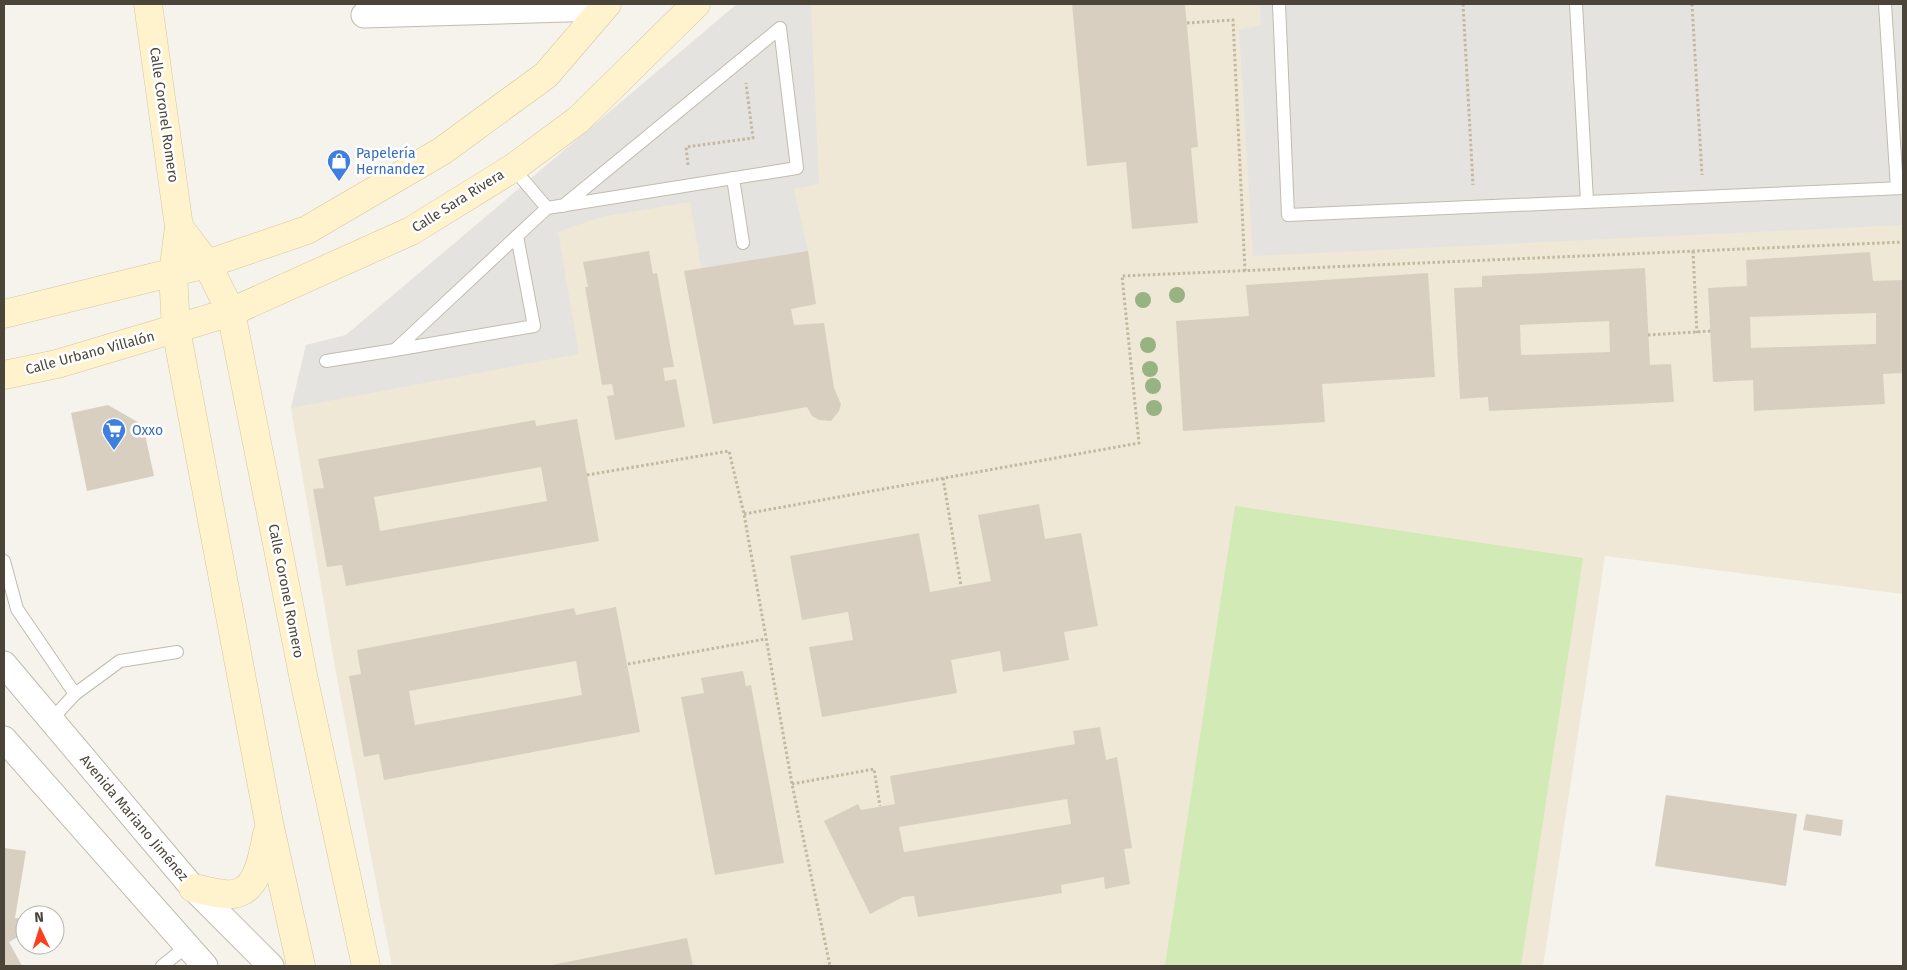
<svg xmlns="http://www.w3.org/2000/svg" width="1907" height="970" viewBox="0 0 1907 970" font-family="'Fira Sans',sans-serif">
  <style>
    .education { fill: #efe8d6 }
    .green { fill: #d2eab5 }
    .parking { fill: #e5e3e0 }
    .building { fill: #d8cfc1; fill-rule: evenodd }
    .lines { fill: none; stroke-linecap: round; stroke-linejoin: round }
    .lane-casing { stroke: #c2bbae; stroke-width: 14 }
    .street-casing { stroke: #c2bbae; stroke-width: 27 }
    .secondary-casing { stroke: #d6c79b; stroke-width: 29 }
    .path { stroke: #c4b79f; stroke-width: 3; stroke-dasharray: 2.5 2.5; stroke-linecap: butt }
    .lane { stroke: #fff; stroke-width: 12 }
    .street { stroke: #fff; stroke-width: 25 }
    .secondary { stroke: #fff3cd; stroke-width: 28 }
    .tree { fill: #97b381 }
    .labels { text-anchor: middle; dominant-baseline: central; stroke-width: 5; stroke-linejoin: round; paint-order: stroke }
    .street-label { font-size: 14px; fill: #4b4439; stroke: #fff }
    .shop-label { font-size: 14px; fill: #366cbe; stroke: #fff; text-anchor: start }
  </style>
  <rect width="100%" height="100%" fill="#f6f3ec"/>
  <polygon class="education" points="737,4 1903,4 1903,594 1605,556 1543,966 392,966 335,668 291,408 306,345 346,335"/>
  <polygon class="green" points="1235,506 1583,558 1521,966 1165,966"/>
  <g class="parking">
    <polygon points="737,4 811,4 819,184 794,189 808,251 701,268 690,202 601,217 558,232 579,354 291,408 306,345 346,335"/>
    <polygon points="1260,4 1903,4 1903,225 1253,256 1239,30 1261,25"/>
  </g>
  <g class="building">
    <polygon points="1072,4 1185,4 1198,147 1191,148 1198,223 1132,229 1126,162 1087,166"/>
    <polygon points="649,251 653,274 657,273 674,367 663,368 665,381 676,379 685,427 615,440 607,396 614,395 612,384 602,385 585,287 588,287 583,262"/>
    <polygon points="808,251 816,304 791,309 794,325 824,323 834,388 841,404 839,411 831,421 819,420 812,416 807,407 713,424 684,271"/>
    <path d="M1870,252L1873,281L1903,280V373L1883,374L1885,404L1754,411L1753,380L1713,382L1708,288L1747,286L1746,260ZM1876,313V344L1751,348L1750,317Z"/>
    <path d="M1645,268L1650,365L1671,364L1674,402L1489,411L1488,397L1460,399L1454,288L1482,287V276ZM1609,321L1610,352L1521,355L1520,325Z"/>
    <polygon points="1428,273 1435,377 1322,384 1325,422 1183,431 1176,321 1249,316 1246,285"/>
    <polygon points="108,405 143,425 154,476 87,491 71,413"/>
    <path d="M577,419L599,541L346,586L342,565L327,567L313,489L324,488L318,459L535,420L536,426ZM541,467L547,501L380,531L374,497Z"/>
    <polygon points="1039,504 1045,539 1081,533 1098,626 1064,632 1069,660 1003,672 1000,651 951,660 957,693 822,717 809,647 853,640 848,612 802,620 790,556 919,533 930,592 991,581 978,515"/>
    <path d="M616,607L640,732L384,780L379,754L364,757L349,676L361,674L357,650L574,608L576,615ZM576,661L582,695L415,725L409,691Z"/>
    <polygon points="743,671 746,686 751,685 784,863 715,875 681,697 704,693 701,678"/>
    <path d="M1100,727L1106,760L1117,757L1132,848L1124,849L1130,884L1105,889L1104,877L1061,885L1062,893L918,917L914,896L903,897L870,914L824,821L858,804L861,810L895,804L890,776L1075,744L1073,731ZM1067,799L1071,824L904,852L899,827Z"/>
    <polygon points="1666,795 1797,814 1786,886 1655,866"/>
    <polygon points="1806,814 1843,820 1841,836 1803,830"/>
    <polygon points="4,848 26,851 15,918 25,919 25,933 9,942 22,966 4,966"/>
    <polygon points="687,938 693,966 552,966 552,965"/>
  </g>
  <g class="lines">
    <g class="lane-casing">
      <g id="lane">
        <polyline points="1279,4 1288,215 1903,188"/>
        <polyline points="1576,4 1587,201"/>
        <polyline points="1885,4 1897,188"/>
        <polyline points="513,168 547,208"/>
        <polyline points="733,178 743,243"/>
        <polyline points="517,236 534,326 395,350 547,208 797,168 780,28 563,206"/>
        <polyline points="326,361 395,350"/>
        <polyline points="4,561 17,609 75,694 51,720"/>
        <polyline points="75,694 120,661 177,652"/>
        <polyline points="162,966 186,947"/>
      </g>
    </g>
    <g class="street-casing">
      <g id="street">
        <polyline points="364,15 602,8"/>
        <polyline points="4,664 193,888 271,966"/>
        <polyline points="4,739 205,966"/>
      </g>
    </g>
    <g class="secondary-casing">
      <g id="secondary">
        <polyline points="148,4 179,227 173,273 176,329 269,823 301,966"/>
        <polyline points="179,227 207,264 231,312 304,680 366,966"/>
        <polyline points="4,314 207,264 307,230 442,151 546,75 607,4"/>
        <polyline points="4,375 57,364 231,312 411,231 513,168 578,120 696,4"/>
        <path d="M193,888C203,890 214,893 224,894C258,898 262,858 267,834"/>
      </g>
    </g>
    <g class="path">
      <polyline points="1463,4 1473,185"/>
      <polyline points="1692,4 1702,175"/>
      <polyline points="1187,23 1233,20 1245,271"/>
      <polyline points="688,165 686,147 753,138 746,83"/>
      <polyline points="1693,251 1697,333"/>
      <polyline points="1648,335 1711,331"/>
      <polyline points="587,475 729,451 744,514 792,784 830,966"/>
      <polyline points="943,478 961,586"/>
      <polyline points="744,514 1139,443 1122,276 1903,242"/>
      <polyline points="628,664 765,639"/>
      <polyline points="792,784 874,769 880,806"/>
    </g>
    <use href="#lane" class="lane"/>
    <use href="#street" class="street"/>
    <use href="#secondary" class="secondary"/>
  </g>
  <g class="tree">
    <circle cx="1177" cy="295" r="8"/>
    <circle cx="1143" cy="300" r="8"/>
    <circle cx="1148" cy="345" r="8"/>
    <circle cx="1150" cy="369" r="8"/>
    <circle cx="1153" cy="386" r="8"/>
    <circle cx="1154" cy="408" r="8"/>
  </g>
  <defs>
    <g id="shop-pin" transform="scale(1.25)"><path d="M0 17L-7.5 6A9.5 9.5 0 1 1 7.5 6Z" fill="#3f7fe0" stroke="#fff"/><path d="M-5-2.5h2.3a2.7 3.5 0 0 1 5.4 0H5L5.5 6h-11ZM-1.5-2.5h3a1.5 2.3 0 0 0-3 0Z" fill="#fff"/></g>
    <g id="supermarket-pin" transform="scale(1.25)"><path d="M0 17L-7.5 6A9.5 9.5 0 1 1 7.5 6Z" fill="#3f7fe0" stroke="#fff"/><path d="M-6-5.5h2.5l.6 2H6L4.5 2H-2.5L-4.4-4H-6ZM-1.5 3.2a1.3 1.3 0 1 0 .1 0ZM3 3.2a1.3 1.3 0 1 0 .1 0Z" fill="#fff"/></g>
  </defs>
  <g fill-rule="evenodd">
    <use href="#shop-pin" x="339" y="161"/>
    <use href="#supermarket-pin" x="114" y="430"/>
  </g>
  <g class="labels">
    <g class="street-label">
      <text transform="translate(164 115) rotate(82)">Calle Coronel Romero</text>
      <text transform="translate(458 201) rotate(-32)">Calle Sara Rivera</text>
      <text transform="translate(90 353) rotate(-15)">Calle Urbano Villalón</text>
      <text transform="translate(286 591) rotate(79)">Calle Coronel Romero</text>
      <text transform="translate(134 818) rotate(50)">Avenida Mariano Jiménez</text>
    </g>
    <g class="shop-label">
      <text x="356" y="153">Papelería<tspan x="356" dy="16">Hernandez</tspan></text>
      <text x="132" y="430">Oxxo</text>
    </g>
  </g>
  <rect width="1907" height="970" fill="none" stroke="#4b4439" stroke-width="10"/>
  <g transform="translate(40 930) rotate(356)"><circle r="24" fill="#ffffff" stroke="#b7b4b0"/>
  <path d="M0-4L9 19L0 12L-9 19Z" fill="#fc3f1d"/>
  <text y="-8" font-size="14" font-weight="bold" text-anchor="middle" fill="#4b4439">N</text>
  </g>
</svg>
